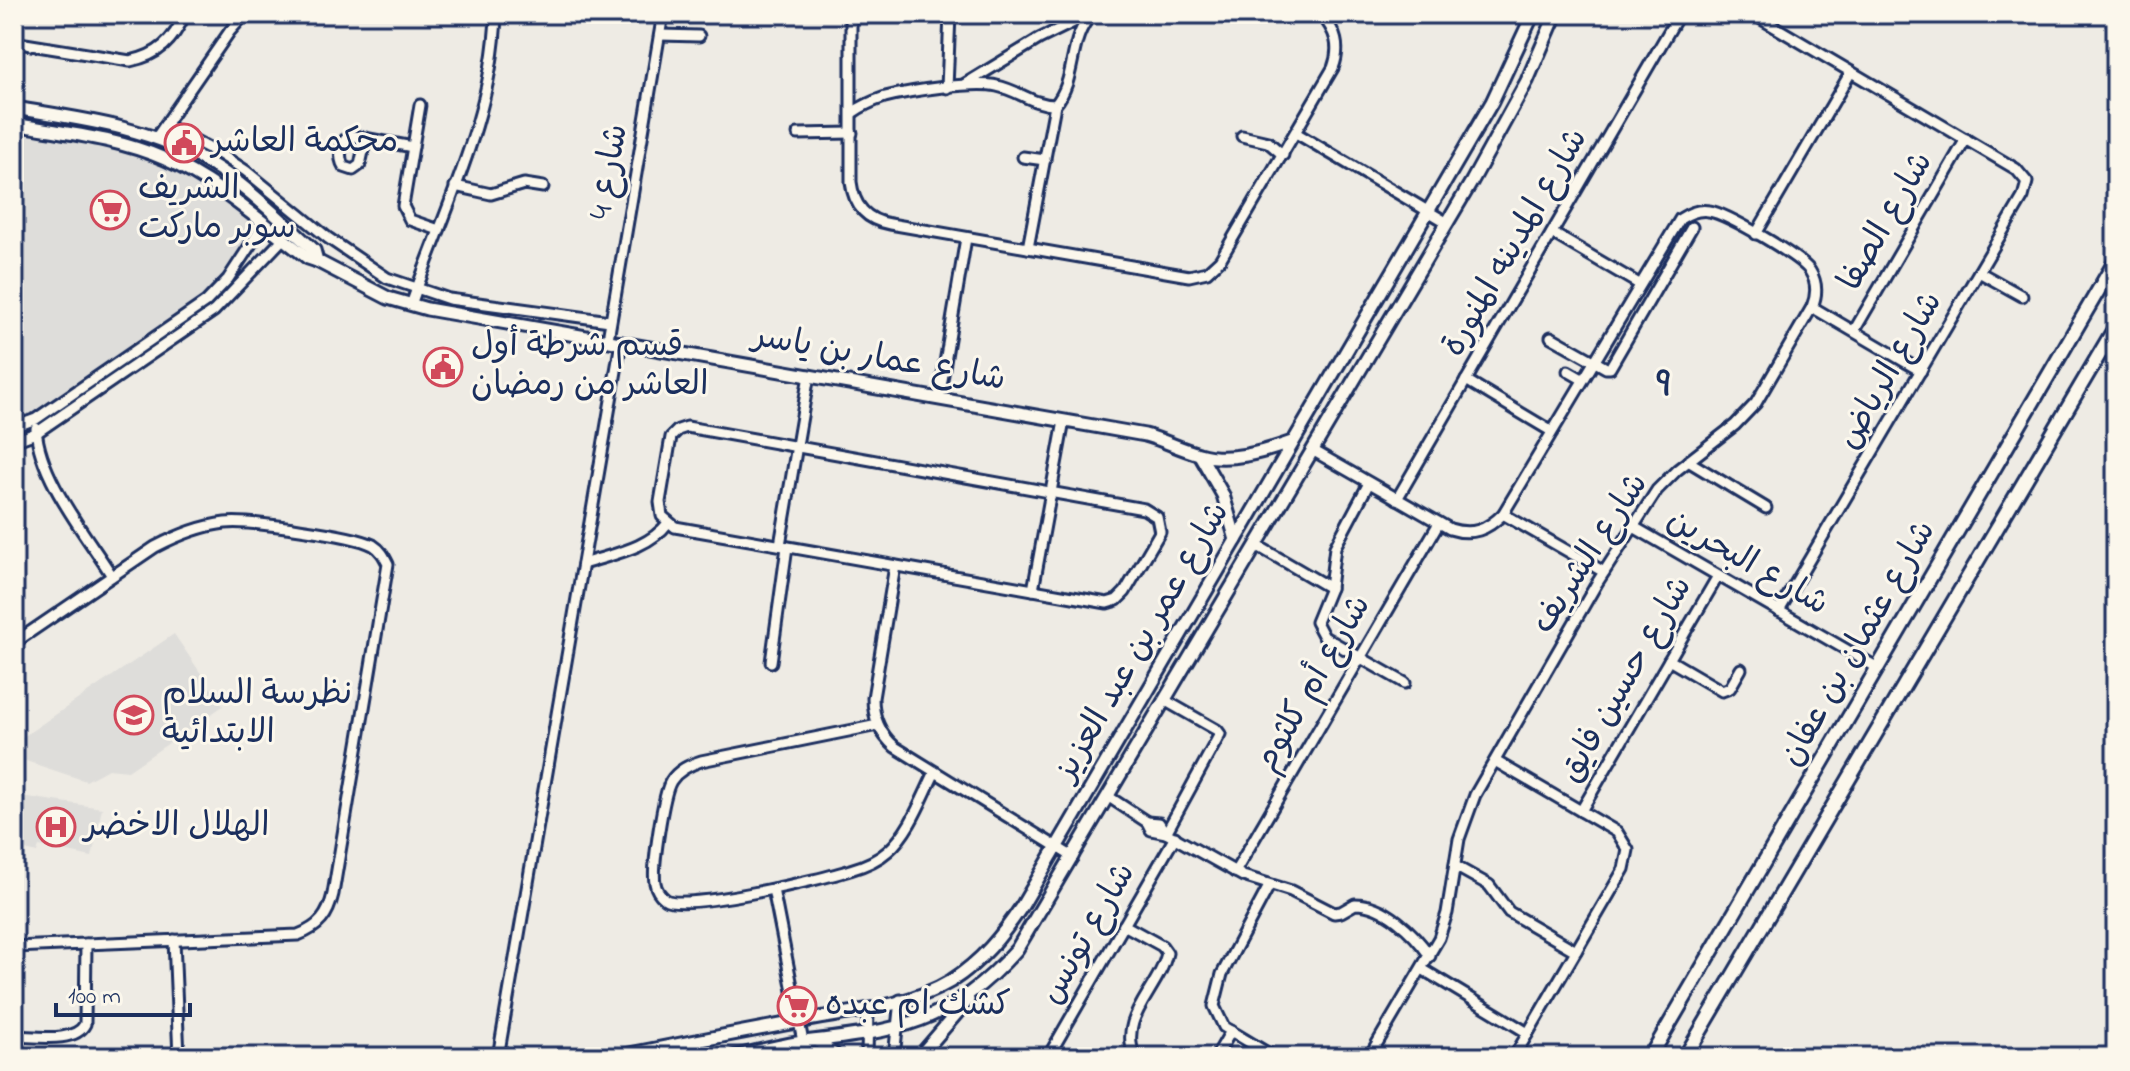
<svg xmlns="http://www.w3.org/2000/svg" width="2130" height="1071" viewBox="0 0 2130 1071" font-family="'Indie Flower','Playpen Sans Arabic',sans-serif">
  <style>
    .built { fill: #deddda }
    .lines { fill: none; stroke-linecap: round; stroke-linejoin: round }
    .minor-casing { stroke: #1b2f5e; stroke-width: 15 }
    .tertiary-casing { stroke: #1b2f5e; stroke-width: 17 }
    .secondary-casing { stroke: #1b2f5e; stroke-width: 18 }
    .minor { stroke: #fbf7ec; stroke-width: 9 }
    .tertiary { stroke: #fbf7ec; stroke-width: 11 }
    .secondary { stroke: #fbf7ec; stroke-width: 12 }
    .labels { text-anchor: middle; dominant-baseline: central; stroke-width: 6; stroke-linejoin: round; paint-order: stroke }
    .poi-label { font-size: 34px; fill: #1b2f5e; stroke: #fbf7ec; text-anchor: start }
    .street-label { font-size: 34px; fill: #1b2f5e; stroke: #fbf7ec }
    .district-label { font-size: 42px; font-weight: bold; letter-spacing: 2px; fill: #1b2f5e; stroke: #fbf7ec }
  </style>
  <rect width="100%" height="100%" fill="#eeebe4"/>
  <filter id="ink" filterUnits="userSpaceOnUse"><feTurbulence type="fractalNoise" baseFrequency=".0125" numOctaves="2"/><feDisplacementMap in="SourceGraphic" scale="16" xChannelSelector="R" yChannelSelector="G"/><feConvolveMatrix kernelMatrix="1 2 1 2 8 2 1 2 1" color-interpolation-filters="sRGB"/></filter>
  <g filter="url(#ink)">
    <g class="built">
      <polygon points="14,116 134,138 168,150 283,216 229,287 200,313 53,413 14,434"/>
      <polygon points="174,634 223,706 128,771 108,769 86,781 14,757 14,743"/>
      <polygon points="14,795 102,808 92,857 39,846 37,853 14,847"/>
    </g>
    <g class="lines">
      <g class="minor-casing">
        <g id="minor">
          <path d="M851,14V182C854,206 866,220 890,224L1189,276L1207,272L1220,260L1333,68C1341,47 1336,31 1321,14"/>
          <polyline points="1753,14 2016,169 2027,182 2023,197 1779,611"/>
          <polyline points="660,35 699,36"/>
          <path d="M14,39L19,43L130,61C159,55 173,41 185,14"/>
          <polyline points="965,84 1039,39 1088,15"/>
          <polyline points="947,88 950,14"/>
          <polyline points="420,105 403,206 410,220 439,230"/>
          <path d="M852,113C862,106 873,101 885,97C909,91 973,81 997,86C1018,90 1033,105 1055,105"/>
          <polyline points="165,125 220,154 246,171 328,238 387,278 449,299 610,321"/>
          <polyline points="1296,133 1448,223"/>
          <polyline points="798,134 852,133"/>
          <polyline points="1242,136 1268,142 1283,155"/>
          <polyline points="156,138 230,31 245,14"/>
          <path d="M366,138L360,165L353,170L344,167C338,158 340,142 349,136H353L413,147"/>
          <polyline points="1023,157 1045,160"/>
          <polyline points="455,186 491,194 524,184 543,187"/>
          <polyline points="1552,233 1639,284"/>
          <polyline points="1756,234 1851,72"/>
          <path d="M1028,248L1055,105C1078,78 1067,40 1092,14"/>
          <polyline points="1979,272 2022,296"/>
          <path d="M411,305C444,210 493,116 496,14"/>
          <polyline points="1812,307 1921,371"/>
          <polyline points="1854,331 1966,139"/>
          <polyline points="1551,337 1606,368 1610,368 1692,227"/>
          <polyline points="608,339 663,14"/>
          <polyline points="1568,371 1582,379"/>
          <polyline points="1466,380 1551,431"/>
          <polyline points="939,398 966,238"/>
          <polyline points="14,427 36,419 206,302 228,279 264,224"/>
          <polygon points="687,427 1144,509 1157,517 1160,532 1125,592 1117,600 1107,603 675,527 662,516 660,502 671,437 678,430"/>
          <path d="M36,428C39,478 85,533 112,576"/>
          <polyline points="14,441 36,433 214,311 283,239"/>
          <path d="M1314,451L1450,529C1472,536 1487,530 1503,514L1680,219C1689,213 1698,209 1709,211C1726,213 1801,257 1810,271C1817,282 1817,295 1812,307L1756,403L1735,425L1677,470L1657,490L1597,583L1475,795L1459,839L1447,913L1439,938L1369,1057"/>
          <polyline points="1688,461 1766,508"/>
          <polyline points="1369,483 1335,547 1330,588 1316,622 1324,637 1405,683"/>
          <polyline points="1397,499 1679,14"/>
          <polyline points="1503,514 1604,572"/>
          <polyline points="1632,526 1878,668"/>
          <polyline points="780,545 809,375"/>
          <polyline points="1258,546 1330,588"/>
          <path d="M583,564C612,554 648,549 668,523"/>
          <path d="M895,566L873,698C873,718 880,734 895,747L1073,857"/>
          <polyline points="1033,590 1064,421"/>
          <path d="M14,643L155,547C178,535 200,526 225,523C248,520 354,535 373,545C381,550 384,556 388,564L333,894C328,916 319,927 298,935L14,947"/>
          <polyline points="1669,660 1722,691 1730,688 1741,669"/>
          <polyline points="771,662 787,547"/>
          <polyline points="1166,701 1217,730 1220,734 1166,833"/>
          <path d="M878,725L701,761C689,765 678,770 671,781C663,794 652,868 655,883C656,889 660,895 665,899C682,912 824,879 850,870C864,866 878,860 888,851C910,832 922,798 935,772"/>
          <polyline points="1495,761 1617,832 1628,850 1624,869 1514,1057"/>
          <path d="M1109,797L1147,822L1151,830L1166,833L1243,876L1291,891L1334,913L1341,912L1355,904C1385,904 1414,933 1430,956"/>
          <polyline points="1581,811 1718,576"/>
          <polyline points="1147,822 1159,823 1164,831"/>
          <polyline points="1455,866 1489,885 1509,912 1576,951"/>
          <polyline points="1235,872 1439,523"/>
          <polyline points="1269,886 1222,974 1214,1006 1224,1027 1274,1057"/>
          <polyline points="773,889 803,1042"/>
          <path d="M1124,925L1162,946L1167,953C1159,990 1117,1018 1135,1057"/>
          <polyline points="174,940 179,1057"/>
          <polyline points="1422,969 1528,1033"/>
          <path d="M14,1036C34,1036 75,1044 85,1024L86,944"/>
          <polyline points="498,1057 621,342"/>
          <polyline points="867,1057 868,1009"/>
          <polyline points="894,1057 900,1000"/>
          <polyline points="1048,1057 1175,837"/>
          <polyline points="1216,1057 1231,1031"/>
        </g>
      </g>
      <g class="tertiary-casing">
        <g id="tertiary">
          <path d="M14,108C81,119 150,127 209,163C248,186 280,220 314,250L317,261"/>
          <path d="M14,124C65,133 117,138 165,159C218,182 262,223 308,258L317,261L388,298L427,309L1145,435C1164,440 1180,449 1199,454C1228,463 1264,452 1292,442"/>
          <polyline points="1200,455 1223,495 1236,540"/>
          <polyline points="818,1041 837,1057"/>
          <path d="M615,1057C676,1045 736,1033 797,1022C847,1012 906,1008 951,981C982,961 1002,936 1022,906L1492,102L1533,14"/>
          <path d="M732,1057C756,1052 780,1045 804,1042C897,1031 951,1024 1017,949L1472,181L1527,81L1556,14"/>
          <polyline points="919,1057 968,1000"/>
        </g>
      </g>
      <g class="secondary-casing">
        <g id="secondary">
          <polyline points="1650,1057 2116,260"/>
          <polyline points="1685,1057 2116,326"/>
        </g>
      </g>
      <use href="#minor" class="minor"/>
      <use href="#tertiary" class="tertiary"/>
      <use href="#secondary" class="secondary"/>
    </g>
  </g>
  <defs>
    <g id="civic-ring" transform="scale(2)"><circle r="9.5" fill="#fbf7ec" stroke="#d1495b" stroke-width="1.5"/><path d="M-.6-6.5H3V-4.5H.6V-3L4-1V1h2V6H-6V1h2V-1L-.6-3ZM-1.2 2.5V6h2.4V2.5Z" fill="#d1495b"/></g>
    <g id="supermarket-ring" transform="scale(2)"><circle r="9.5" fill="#fbf7ec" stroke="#d1495b" stroke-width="1.5"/><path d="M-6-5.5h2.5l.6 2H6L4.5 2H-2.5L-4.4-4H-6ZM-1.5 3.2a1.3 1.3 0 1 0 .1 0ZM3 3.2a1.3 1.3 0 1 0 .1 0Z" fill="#d1495b"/></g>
    <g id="school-ring" transform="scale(2)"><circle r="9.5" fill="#fbf7ec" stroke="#d1495b" stroke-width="1.5"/><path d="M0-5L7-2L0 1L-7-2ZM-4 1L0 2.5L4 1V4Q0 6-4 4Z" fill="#d1495b"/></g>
    <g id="hospital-ring" transform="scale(2)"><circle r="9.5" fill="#fbf7ec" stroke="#d1495b" stroke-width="1.5"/><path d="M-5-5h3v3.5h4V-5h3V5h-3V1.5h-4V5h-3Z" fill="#d1495b"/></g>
  </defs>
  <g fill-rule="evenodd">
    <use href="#civic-ring" x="184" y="143"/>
    <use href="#supermarket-ring" x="110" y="210"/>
    <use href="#civic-ring" x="443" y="367"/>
    <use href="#school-ring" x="134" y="715"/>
    <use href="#hospital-ring" x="56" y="827"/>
    <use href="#supermarket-ring" x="797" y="1006"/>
  </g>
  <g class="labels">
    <g class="poi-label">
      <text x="212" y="143">محكمة العاشر</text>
      <text x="138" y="190">الشريف<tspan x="138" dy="39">سوبر ماركت</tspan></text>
      <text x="471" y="347">قسم شرطة أول<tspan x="471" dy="39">العاشر من رمضان</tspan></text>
      <text x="162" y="695">نظرسة السلام<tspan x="162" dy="39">الابتدائية</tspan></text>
      <text x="84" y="827">الهلال الاخضر</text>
      <text x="825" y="1006">كشك ام عبده</text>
    </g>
    <g class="street-label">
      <text transform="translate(610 172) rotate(-80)">شارع 4</text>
      <text transform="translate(1887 222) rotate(-60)">شارع الصفا</text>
      <text transform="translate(1516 243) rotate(-60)">شارع المدينه المنورة</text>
      <text transform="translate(879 359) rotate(10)">شارع عمار بن ياسر</text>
      <text transform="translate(1891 371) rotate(-60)">شارع الرياض</text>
      <text transform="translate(1591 554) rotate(-57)">شارع الشريف</text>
      <text transform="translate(1747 563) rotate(30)">شارع البحرين</text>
      <text transform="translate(1143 642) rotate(-60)">شارع عمر بن عبد العزيز</text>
      <text transform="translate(1859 644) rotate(-60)">شارع عثمان بن عفان</text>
      <text transform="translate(1627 680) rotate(-60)">شارع حسين فايق</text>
      <text transform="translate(1314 684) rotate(-60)">شارع أم كلثوم</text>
      <text transform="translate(1089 934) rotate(-60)">شارع تونس</text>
    </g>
    <g class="district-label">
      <text x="1664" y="384">9</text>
    </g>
  </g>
  <rect width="2130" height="1071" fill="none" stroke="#fbf7ec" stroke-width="48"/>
  <rect x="24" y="24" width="2082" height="1023" fill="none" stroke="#1b2f5e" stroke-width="3" filter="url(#ink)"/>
  <path d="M56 1003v12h134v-12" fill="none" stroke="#1b2f5e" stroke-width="4"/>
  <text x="68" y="1003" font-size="24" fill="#1b2f5e" stroke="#fbf7ec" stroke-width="6" paint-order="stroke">100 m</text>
</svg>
